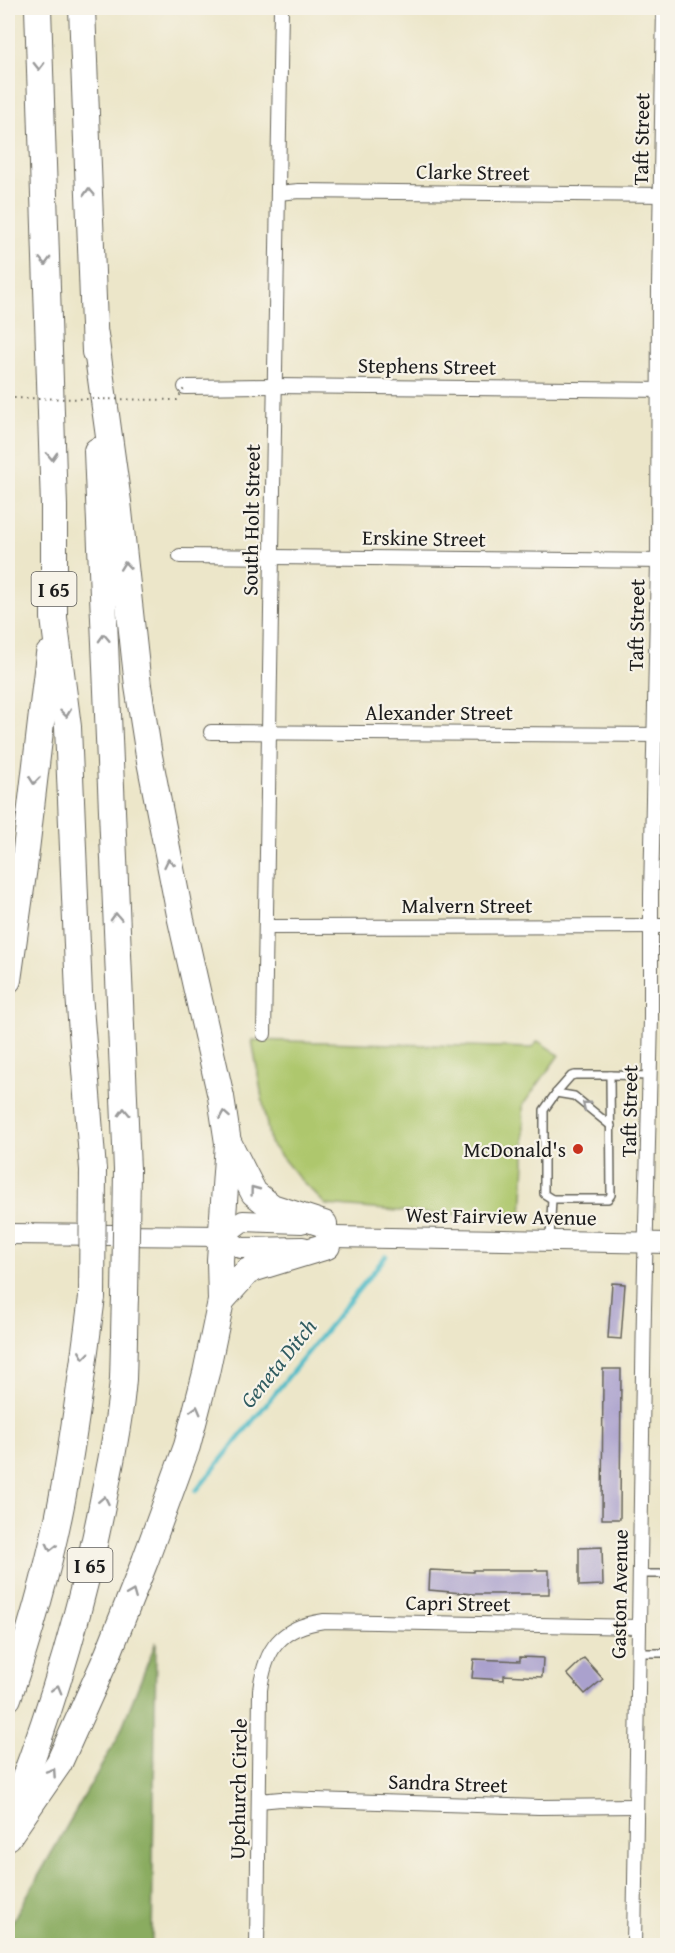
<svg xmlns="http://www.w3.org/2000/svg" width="675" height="1953" viewBox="0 0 675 1953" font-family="'Gentium Book Plus',serif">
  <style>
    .green { fill: #aec76d; stroke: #657244; stroke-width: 1.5 }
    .forest { fill: #8aac60; stroke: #53643e; stroke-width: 1.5 }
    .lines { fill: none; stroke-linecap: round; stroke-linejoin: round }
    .stream { stroke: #4fbcc8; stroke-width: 4.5 }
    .building { fill: #aaa1cd }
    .lane-casing { stroke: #656359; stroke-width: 10 }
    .street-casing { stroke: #656359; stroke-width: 16 }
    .secondary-casing { stroke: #656359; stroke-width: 22 }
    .highway-casing { stroke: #656359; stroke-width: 28 }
    .lane { stroke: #fff; stroke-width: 7 }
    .street { stroke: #fff; stroke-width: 14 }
    .secondary { stroke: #fff; stroke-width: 20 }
    .highway { stroke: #fff; stroke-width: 26 }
    .highway-bridge-casing { stroke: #656359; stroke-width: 28; stroke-linecap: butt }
    .path-bridge { stroke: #656359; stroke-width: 2; stroke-dasharray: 1.5 4.5; stroke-linecap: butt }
    .highway-bridge { stroke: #fff; stroke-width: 26 }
    .oneway { stroke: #999 }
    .poi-dot { fill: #c8321e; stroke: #f7f3e8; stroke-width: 2 }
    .labels { text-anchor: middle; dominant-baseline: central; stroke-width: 4.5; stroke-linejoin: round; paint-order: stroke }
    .shield { fill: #f7f3e8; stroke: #5e5c59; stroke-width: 1.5 }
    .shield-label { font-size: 20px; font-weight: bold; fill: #1c1c1c }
    .street-label { font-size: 21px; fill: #1c1c1c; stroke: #f7f3e8 }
    .poi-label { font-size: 21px; fill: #1c1c1c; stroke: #f7f3e8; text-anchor: end }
    .water-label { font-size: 22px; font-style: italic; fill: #305c61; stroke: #f7f3e8 }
  </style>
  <rect width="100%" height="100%" fill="#f7f3e8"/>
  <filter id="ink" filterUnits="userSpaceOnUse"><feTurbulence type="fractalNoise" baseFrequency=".0167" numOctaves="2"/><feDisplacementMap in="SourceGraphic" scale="12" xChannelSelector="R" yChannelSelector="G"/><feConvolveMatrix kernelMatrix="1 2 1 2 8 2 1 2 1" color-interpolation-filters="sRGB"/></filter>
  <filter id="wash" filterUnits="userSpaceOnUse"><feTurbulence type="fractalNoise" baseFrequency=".008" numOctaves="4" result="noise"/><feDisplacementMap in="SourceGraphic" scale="24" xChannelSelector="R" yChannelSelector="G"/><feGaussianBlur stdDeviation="1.35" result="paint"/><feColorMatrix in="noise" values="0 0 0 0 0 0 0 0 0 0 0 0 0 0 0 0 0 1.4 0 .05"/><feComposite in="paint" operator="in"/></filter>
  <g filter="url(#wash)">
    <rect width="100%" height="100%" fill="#ece6c9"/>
    <polygon class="green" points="252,1040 532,1048 538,1041 559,1055 523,1105 525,1161 522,1216 435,1214 326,1205 298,1177 270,1143"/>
    <polygon class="forest" points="156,1642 152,1945 8,1945 8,1929 118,1737"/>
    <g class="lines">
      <polyline class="stream" points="196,1491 386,1256"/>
    </g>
    <g id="blocks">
      <g class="building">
        <polygon points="612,1283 625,1284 621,1339 608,1338"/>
        <polygon points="603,1369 621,1369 620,1519 602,1519"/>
        <polygon points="602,1547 603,1585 579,1586 579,1548"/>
        <polygon points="430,1570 473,1572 473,1570 549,1570 549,1594 473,1594 429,1590"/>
        <polygon points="520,1657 543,1658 542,1677 504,1675 504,1680 472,1678 474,1659 520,1661"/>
        <polygon points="584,1658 603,1679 585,1694 567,1674"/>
      </g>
    </g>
  </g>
  <g filter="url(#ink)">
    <use href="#blocks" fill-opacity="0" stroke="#656359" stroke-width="1.5"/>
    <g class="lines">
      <g class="lane-casing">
        <g id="lane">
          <polygon points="575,1075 610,1075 611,1195 608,1199 552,1199 544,1194 544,1110 556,1093 571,1076"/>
          <polyline points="610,1075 650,1076"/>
          <polyline points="556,1093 574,1096 611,1126"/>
          <polyline points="550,1238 552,1199"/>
          <polyline points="640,1574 668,1574"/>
          <polyline points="639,1653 668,1653"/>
        </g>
      </g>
      <g class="street-casing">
        <g id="street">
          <polyline points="278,193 299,191 668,195"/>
          <polyline points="185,387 274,386 668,390"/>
          <polyline points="180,556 665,561"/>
          <polyline points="211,732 668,735"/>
          <polyline points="266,927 668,926"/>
          <polyline points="264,1034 281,8"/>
          <polyline points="259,1801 281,1799 539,1807 636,1806"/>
          <path d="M257,1946L260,1690C265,1648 281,1627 324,1621L639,1627"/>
          <polyline points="634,1946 644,1308 651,1018 651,895 658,561 659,287 664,8"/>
        </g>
      </g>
      <g class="secondary-casing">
        <g id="secondary">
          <polyline points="8,1234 223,1236 241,1248 303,1247"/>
          <polyline points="223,1236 243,1221 302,1223"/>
          <polyline points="334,1237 668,1243"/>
        </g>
      </g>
      <g class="highway-casing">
        <g id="highway">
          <polyline points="38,8 54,506 54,618 68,727 79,994 93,1170"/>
          <polyline points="82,8 95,352"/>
          <polyline points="97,451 127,1170"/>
          <polyline points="8,980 24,867 49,654"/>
          <polyline points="229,1144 254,1193 272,1207 324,1224"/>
          <polyline points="221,1301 247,1272 255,1268 327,1246"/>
          <path d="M8,1698C30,1634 49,1567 62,1500C75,1433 83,1365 92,1297"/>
          <path d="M11,1814C52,1709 83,1606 104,1496C112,1458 120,1418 123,1379C124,1352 124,1324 125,1297"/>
          <polyline points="8,1837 59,1763 108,1654 145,1561 187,1446 206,1373 221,1301 220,1260 228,1143 221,1097 181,920 149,756 138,686 118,502 95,335"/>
        </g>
      </g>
      <use href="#lane" class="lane"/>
      <use href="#street" class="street"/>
      <use href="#secondary" class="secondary"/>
      <use href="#highway" class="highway"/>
      <g class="highway-bridge-casing">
        <g id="highway-bridge">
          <polyline points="92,1297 93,1170"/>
          <polyline points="125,1297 127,1170"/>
        </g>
      </g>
      <polyline class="path-bridge" points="8,398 177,400 185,387"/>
      <use href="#highway-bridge" class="highway-bridge"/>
    </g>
    <defs><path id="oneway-chevron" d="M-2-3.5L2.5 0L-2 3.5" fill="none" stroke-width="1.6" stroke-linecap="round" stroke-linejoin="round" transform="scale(1.5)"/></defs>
    <g class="oneway">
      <use href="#oneway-chevron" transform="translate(39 66) rotate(89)"/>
      <use href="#oneway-chevron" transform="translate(89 192) rotate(-92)"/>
      <use href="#oneway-chevron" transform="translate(45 261) rotate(88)"/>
      <use href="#oneway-chevron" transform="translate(52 456) rotate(88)"/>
      <use href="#oneway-chevron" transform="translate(125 566) rotate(-96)"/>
      <use href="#oneway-chevron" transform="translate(104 638) rotate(-92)"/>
      <use href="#oneway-chevron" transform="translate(66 713) rotate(83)"/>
      <use href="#oneway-chevron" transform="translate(34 780) rotate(96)"/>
      <use href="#oneway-chevron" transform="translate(169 863) rotate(-102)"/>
      <use href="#oneway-chevron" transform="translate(116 917) rotate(-92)"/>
      <use href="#oneway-chevron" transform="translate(586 1105) rotate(-141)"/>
      <use href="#oneway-chevron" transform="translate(124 1112) rotate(-92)"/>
      <use href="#oneway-chevron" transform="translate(224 1115) rotate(-100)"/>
      <use href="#oneway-chevron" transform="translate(254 1190) rotate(-127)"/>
      <use href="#oneway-chevron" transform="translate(84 1355) rotate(97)"/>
      <use href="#oneway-chevron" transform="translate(196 1410) rotate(-75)"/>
      <use href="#oneway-chevron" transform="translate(104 1500) rotate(-79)"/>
      <use href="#oneway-chevron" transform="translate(51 1547) rotate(103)"/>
      <use href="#oneway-chevron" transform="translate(132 1594) rotate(-68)"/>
      <use href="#oneway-chevron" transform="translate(57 1689) rotate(-74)"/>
      <use href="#oneway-chevron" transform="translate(52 1772) rotate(-56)"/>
    </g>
  </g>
  <circle class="poi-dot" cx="578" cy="1149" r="6"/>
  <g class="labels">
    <g class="shield">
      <rect x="31.5" y="572" width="45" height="34" rx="4.5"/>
      <rect x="67.5" y="1548" width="45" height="34" rx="4.5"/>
    </g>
    <g class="shield-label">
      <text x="54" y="589">I 65</text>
      <text x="90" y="1565">I 65</text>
    </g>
    <g class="street-label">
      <text transform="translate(641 139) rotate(-89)">Taft Street</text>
      <text transform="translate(473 172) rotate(1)">Clarke Street</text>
      <text transform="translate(427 366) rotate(1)">Stephens Street</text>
      <text transform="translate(251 520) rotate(-89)">South Holt Street</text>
      <text transform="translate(424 538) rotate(1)">Erskine Street</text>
      <text transform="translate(636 625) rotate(-89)">Taft Street</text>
      <text x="439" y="712">Alexander Street</text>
      <text x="467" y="905">Malvern Street</text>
      <text transform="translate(629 1111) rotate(-89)">Taft Street</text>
      <text transform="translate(501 1216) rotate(1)">West Fairview Avenue</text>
      <text transform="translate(619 1594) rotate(-89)">Gaston Avenue</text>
      <text transform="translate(458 1603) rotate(1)">Capri Street</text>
      <text transform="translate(448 1783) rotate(2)">Sandra Street</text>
      <text transform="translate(238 1789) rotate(-89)">Upchurch Circle</text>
    </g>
    <g class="poi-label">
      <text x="566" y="1149">McDonald's</text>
    </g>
    <g class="water-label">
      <text transform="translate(278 1363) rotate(-51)">Geneta Ditch</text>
    </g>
  </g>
  <rect width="675" height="1953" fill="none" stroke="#f7f3e8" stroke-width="30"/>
</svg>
